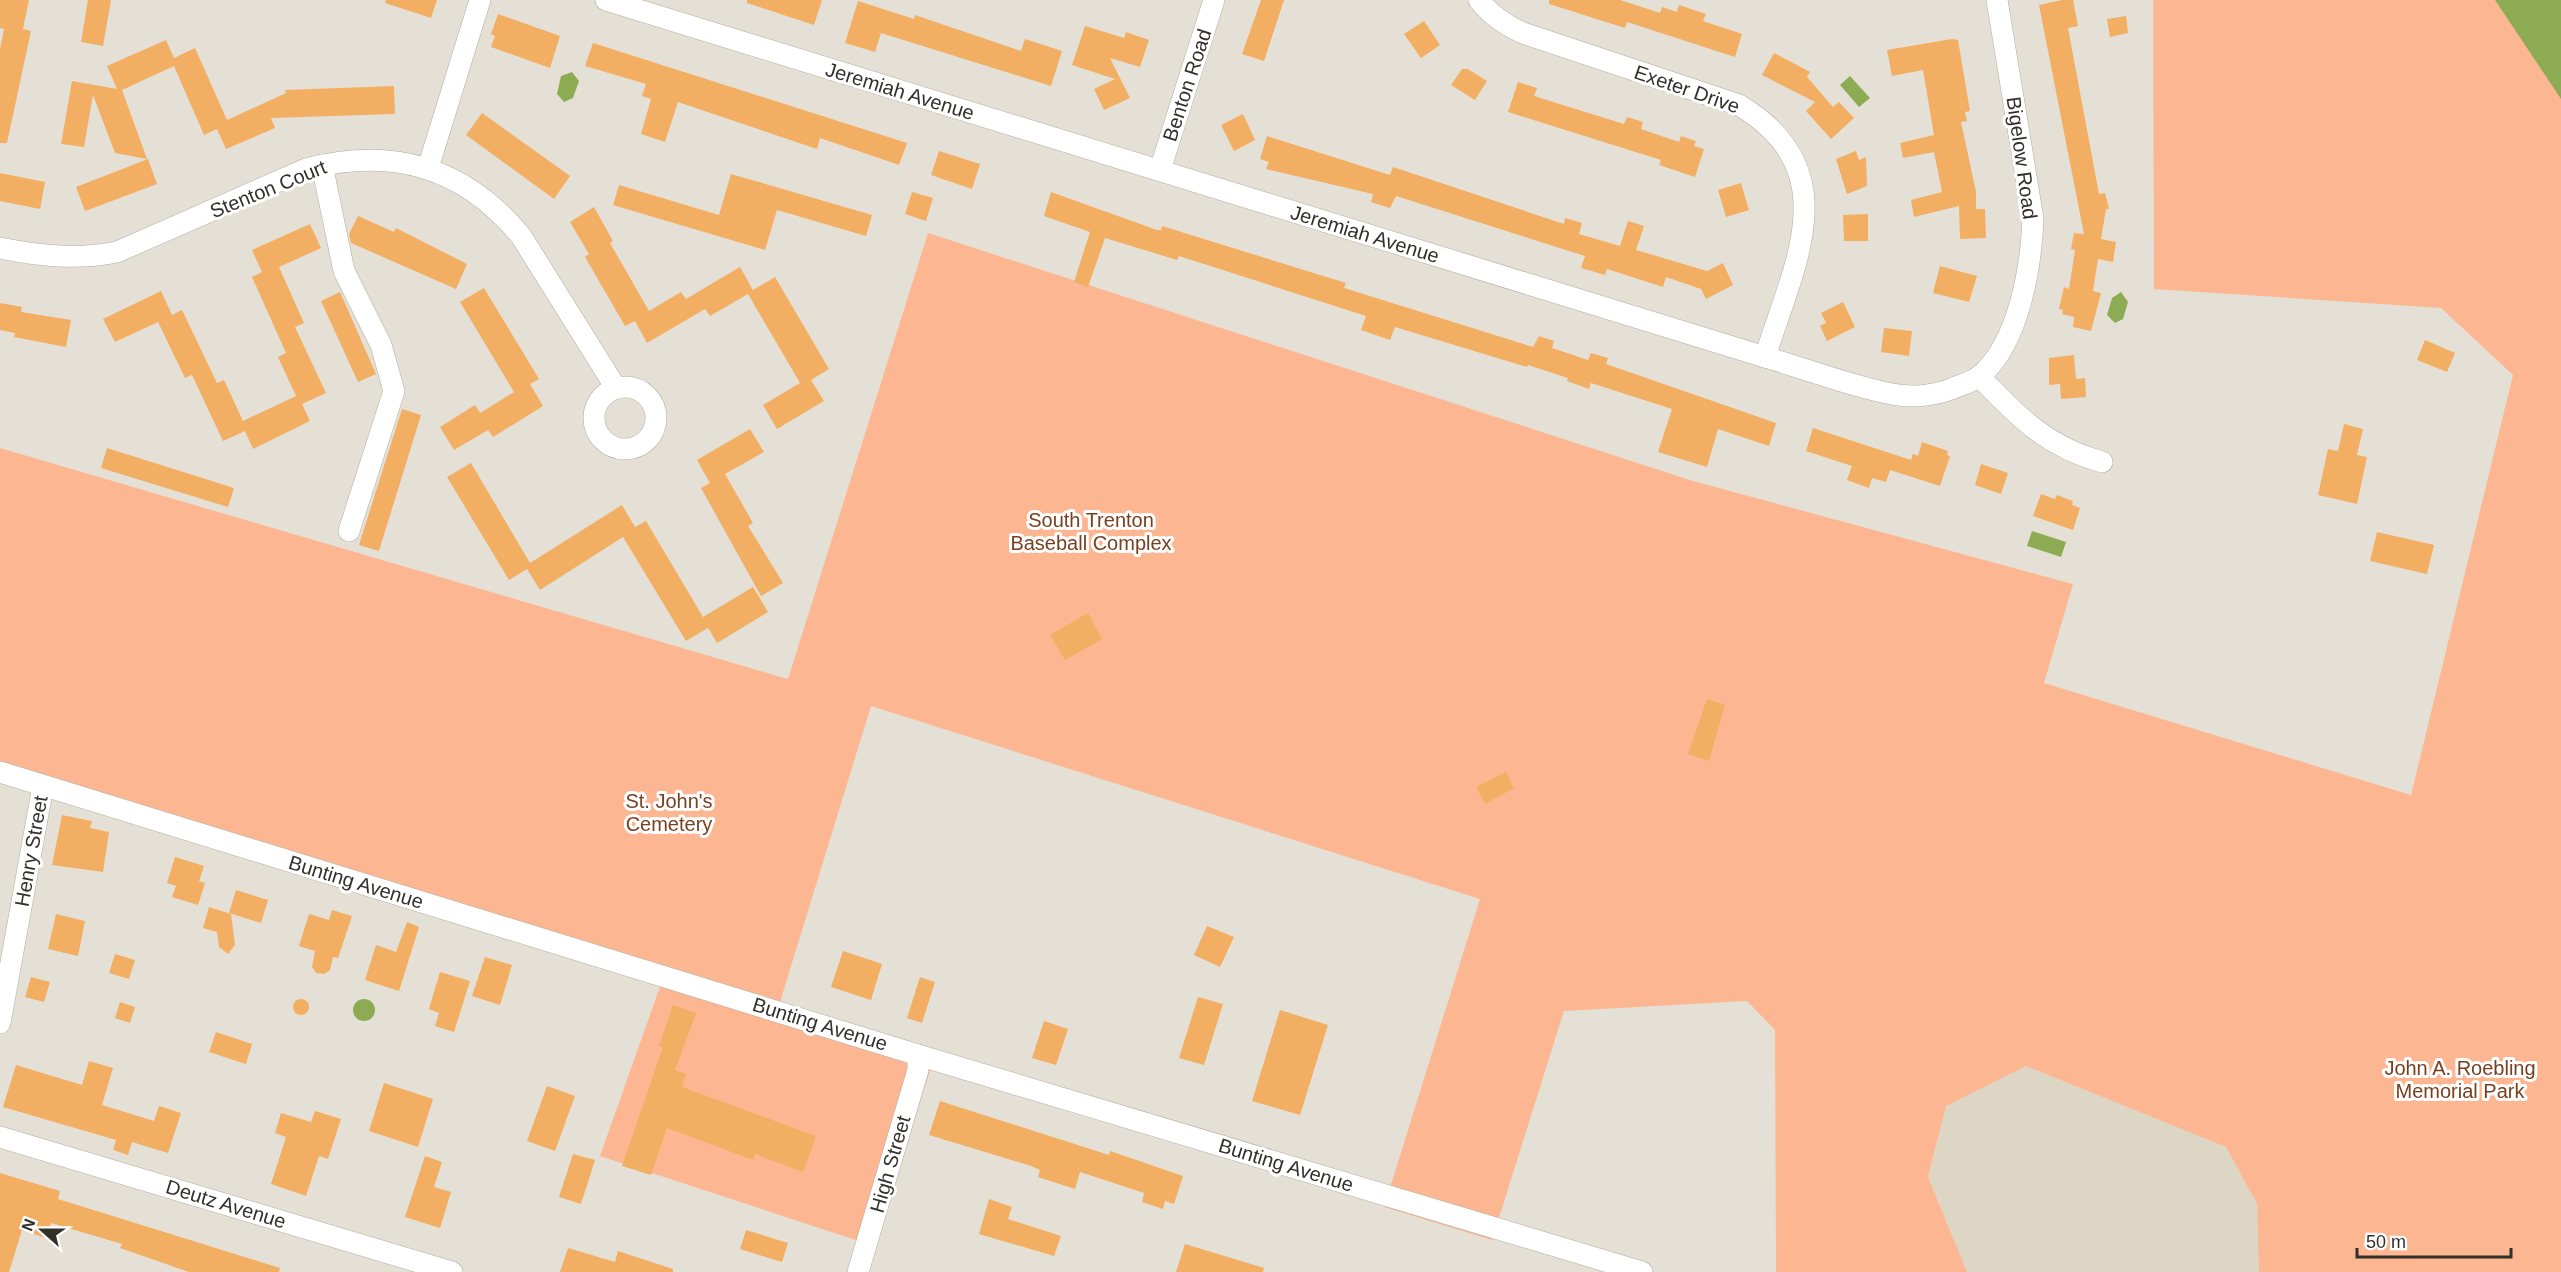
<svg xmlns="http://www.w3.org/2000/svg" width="2561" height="1272" viewBox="0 0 2561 1272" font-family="Helvetica,sans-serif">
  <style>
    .built { fill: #ded6c4 }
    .green { fill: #fcb792 }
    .water { fill: #8dab52 }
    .building { fill: #f2ae62 }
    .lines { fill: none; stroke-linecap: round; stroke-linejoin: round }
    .street-casing { stroke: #b1aca1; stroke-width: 22 }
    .street { stroke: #fff; stroke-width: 21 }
    .labels { text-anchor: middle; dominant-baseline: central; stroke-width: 6; stroke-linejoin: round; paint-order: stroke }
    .street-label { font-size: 20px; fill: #32302b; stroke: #fff }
    .park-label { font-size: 20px; fill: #794020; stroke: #fff }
  </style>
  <rect width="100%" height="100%" fill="#e5e0d5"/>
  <polygon class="built" points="2026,1066 2226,1147 2257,1204 2259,1272 1967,1272 1928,1177 1946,1106"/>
  <polygon class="green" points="2153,0 2561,0 2561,1272 2259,1272 2257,1204 2226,1147 2026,1066 1946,1106 1928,1177 1967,1272 1776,1272 1775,1030 1747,1001 1564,1011 1492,1240 1384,1207 1480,899 871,706 776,1015 932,1064 874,1246 600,1156 662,981 0,777 0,448 788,679 928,233 1693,481 2073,584 2044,683 2411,795 2513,375 2441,308 2154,289"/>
  <g class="water">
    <polygon points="2495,0 2561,0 2561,99"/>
    <polygon points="572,72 579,81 573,98 564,102 557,94 561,76"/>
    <polygon points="1850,76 1870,98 1859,107 1840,85"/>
    <polygon points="2121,292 2128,302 2123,319 2115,323 2107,315 2112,298"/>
    <polygon points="2032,531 2066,542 2061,557 2027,546"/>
    <circle cx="364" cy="1010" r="11"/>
  </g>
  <g class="building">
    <polygon points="0,0 29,0 23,29 31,31 7,143 0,143 0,49 4,29 0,28"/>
    <polygon points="88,0 111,0 103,46 81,42"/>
    <polygon points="386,0 437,0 431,18 385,3"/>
    <polygon points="747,0 822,0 814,25 747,3"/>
    <polygon points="1261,0 1284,0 1264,61 1242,54"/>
    <polygon points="1549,0 1620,0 1660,13 1662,7 1677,12 1679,5 1706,14 1703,21 1742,34 1735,57 1627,22 1625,28 1549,4"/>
    <polygon points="2062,0 2073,0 2078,26 2068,28 2099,194 2105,193 2109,209 2106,209 2101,239 2116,242 2113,262 2098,259 2093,291 2101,293 2091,331 2073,327 2074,317 2062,314 2063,310 2059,309 2064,287 2069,289 2075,250 2071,249 2074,233 2084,234 2039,5"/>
    <polygon points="858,1 914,19 915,15 1021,51 1025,39 1062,51 1051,86 881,33 875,52 845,43"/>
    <polygon points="498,14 560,36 550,68 491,47 495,36 491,34"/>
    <polygon points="2126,16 2128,33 2110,37 2107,19"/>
    <polygon points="1424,21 1440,45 1421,58 1404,34"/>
    <polygon points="1085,26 1124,38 1126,32 1149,40 1140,67 1110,58 1130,98 1104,110 1094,89 1115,79 1072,65"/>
    <polygon points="1952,39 1958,40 1970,111 1965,112 1967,121 1961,122 1976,192 1976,209 1985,209 1986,238 1960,239 1959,206 1914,217 1911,200 1942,192 1934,152 1903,158 1900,143 1934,135 1923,70 1892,76 1887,50"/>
    <polygon points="166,40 174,58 195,48 227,120 286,93 285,90 394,86 395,114 271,118 275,128 226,149 217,129 204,135 174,66 122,90 147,159 115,153 93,95 84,147 61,144 72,81 117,89 107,66"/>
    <polygon points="593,43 907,143 899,165 820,138 817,149 678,102 665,142 641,134 651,99 642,96 646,84 585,66"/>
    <polygon points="1774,53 1810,72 1807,77 1833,107 1839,102 1854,118 1831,139 1806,111 1815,102 1762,75"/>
    <polygon points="1462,69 1468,69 1487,81 1475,100 1451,85"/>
    <polygon points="1518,82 1537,88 1534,96 1624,124 1627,117 1643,122 1641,129 1679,142 1681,136 1696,141 1694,146 1704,149 1695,177 1659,165 1661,160 1508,112"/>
    <polygon points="482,113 570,176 554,199 466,135"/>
    <polygon points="1243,114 1255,140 1234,151 1221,125"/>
    <polygon points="1267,136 1390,175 1393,167 1564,224 1565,218 1582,223 1579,234 1620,246 1628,221 1644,226 1636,250 1707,271 1723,263 1733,285 1706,299 1701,289 1666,277 1663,287 1607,269 1605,275 1581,268 1585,256 1396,196 1390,208 1371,202 1373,194 1266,169 1269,162 1260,159"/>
    <polygon points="939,151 980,164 972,189 931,175"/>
    <polygon points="1856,151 1859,160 1866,157 1867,186 1847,194 1836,159"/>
    <polygon points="148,159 157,184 85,211 76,187"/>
    <polygon points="0,173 45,182 40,209 0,201"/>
    <polygon points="731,174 872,215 866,236 777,210 765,250 613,205 619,185 719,215"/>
    <polygon points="1741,183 1749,210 1726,217 1718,190"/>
    <polygon points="912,192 933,198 926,221 905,214"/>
    <polygon points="1051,192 1157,230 1161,230 1162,226 1320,275 1346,283 1344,288 1533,347 1539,336 1554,341 1552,348 1588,360 1591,353 1608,358 1606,364 1776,423 1769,446 1718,429 1707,467 1658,452 1672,409 1591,383 1589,389 1567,381 1568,378 1528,365 1527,367 1395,327 1390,340 1361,330 1366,316 1179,256 1177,260 1105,238 1088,287 1074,282 1090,232 1044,216"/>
    <polygon points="594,207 613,241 610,243 649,311 681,292 686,299 740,267 753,290 775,277 829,369 811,380 824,401 777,429 763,405 800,383 748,294 710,316 705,309 647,343 635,321 625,326 585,257 589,254 570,222"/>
    <polygon points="1868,214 1868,241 1844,241 1843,215"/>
    <polygon points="358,216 394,232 396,228 467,264 456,289 351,243 349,234"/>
    <polygon points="310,224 321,248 279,267 304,323 295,327 326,393 302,404 310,421 253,449 245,431 223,441 192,375 185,378 158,322 115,342 103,319 161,291 172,315 182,310 217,383 224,380 243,421 296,396 278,357 286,353 252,277 262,272 252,250"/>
    <polygon points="1940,266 1977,276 1969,302 1933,293"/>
    <polygon points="484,288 539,379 530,384 543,406 493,437 488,430 454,450 440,427 475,405 480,413 514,392 460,302"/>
    <polygon points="340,292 376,374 358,382 321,301"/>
    <polygon points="1843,302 1855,327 1827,341 1820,326 1826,323 1821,313"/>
    <polygon points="0,303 22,307 21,312 71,320 66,347 14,337 15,333 0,330"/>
    <polygon points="1884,328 1912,331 1909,356 1881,352"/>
    <polygon points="2425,340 2455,353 2447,372 2417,360"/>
    <polygon points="2074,355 2076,379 2085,378 2086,397 2061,399 2060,384 2049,385 2049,358"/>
    <polygon points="402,409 421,415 379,551 359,545"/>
    <polygon points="2344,424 2363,429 2357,455 2367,457 2357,504 2318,495 2328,449 2338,451"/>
    <polygon points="1813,428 1911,460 1913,454 1918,456 1922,442 1948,451 1947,455 1950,456 1940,486 1890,470 1886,482 1872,478 1869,488 1847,480 1852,466 1806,451"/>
    <polygon points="750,429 764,452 725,474 753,523 748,526 783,583 761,596 701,488 710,483 697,460"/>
    <polygon points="107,448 234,488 228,507 101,468"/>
    <polygon points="471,463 530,563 622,505 635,527 646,521 703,617 753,587 768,612 717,643 708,628 686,641 623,537 540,590 527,569 509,580 447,477"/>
    <polygon points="1981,464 2008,473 2001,494 1975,485"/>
    <polygon points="2041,494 2055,499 2057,495 2073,501 2072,505 2080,508 2073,530 2033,516"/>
    <polygon points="2377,532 2434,545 2427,574 2370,561"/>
    <polygon points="1088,613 1102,639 1065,660 1050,635"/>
    <polygon points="1707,699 1725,705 1709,761 1688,754"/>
    <polygon points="1506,772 1514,788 1485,804 1476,787"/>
    <polygon points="62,815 92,821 90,828 109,832 103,872 52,865"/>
    <polygon points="175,857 204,866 199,881 205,883 198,905 172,897 176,886 167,883"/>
    <polygon points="236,890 268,900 261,923 229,913"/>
    <polygon points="209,907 231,914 235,945 228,954 219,947 217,932 203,928"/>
    <polygon points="332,910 352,916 338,958 333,957 330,970 324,974 316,973 312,967 315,951 299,946 309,914 329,920"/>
    <polygon points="56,914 85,921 78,956 48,949"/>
    <polygon points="407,922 419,927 399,991 365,980 376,945 396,952"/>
    <polygon points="1207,926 1234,937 1220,967 1194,955"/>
    <polygon points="843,951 882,964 871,1000 831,987"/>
    <polygon points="115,954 135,960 129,979 109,973"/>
    <polygon points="485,957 512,965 500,1005 472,996"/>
    <polygon points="440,972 470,981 454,1032 435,1026 439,1013 429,1009"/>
    <polygon points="31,977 50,982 44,1002 25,997"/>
    <polygon points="920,977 935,982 922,1023 907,1018"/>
    <polygon points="1198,997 1223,1004 1204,1065 1179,1058"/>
    <circle cx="301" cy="1007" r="8"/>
    <polygon points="120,1002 135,1007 130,1023 115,1018"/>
    <polygon points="673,1005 696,1013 675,1070 686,1074 682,1087 816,1136 803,1172 755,1154 753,1160 667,1128 651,1175 622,1166 663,1047 659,1046"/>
    <polygon points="1280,1010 1328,1025 1300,1115 1252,1101"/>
    <polygon points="1044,1021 1068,1029 1056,1065 1032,1058"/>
    <polygon points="216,1032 252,1044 246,1064 209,1052"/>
    <polygon points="89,1061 113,1068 102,1105 154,1121 159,1106 181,1113 168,1153 132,1142 128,1155 113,1150 116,1140 3,1107 16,1065 82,1085"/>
    <polygon points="384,1083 433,1099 418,1147 369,1131"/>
    <polygon points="547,1086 575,1096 555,1151 527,1141"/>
    <polygon points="940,1101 1109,1155 1110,1151 1183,1176 1174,1204 1165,1201 1163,1209 1142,1202 1144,1193 1080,1172 1075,1189 1038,1177 1040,1170 1031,1166 929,1135"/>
    <polygon points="315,1111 341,1119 328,1159 319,1156 306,1196 271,1184 286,1137 275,1133 281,1113 311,1122"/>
    <polygon points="573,1154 595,1160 581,1204 559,1197"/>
    <polygon points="425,1156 442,1162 434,1187 451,1192 440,1228 405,1217"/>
    <polygon points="0,1173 60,1191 58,1199 280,1268 279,1272 189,1272 120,1248 122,1244 51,1223 46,1238 22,1230 9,1272 0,1272"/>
    <polygon points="989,1199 1012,1207 1008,1219 1061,1236 1054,1256 979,1234"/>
    <polygon points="746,1230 788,1243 782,1262 740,1249"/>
    <polygon points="1185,1244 1264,1268 1263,1272 1176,1272"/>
    <polygon points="568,1248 615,1262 618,1251 673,1269 673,1272 560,1272"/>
  </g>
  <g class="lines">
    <g class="street-casing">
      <g id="street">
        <path d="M606,0L1765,357C1807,369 1849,386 1892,394C1911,398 1933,396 1951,389C1959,385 1973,382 1980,376C2019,343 2031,267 2033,219L1997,0"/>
        <path d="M1479,0C1491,16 1505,25 1523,33L1739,105C1847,170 1795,262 1765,357"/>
        <polyline points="322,165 344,271 381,345 394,391 349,531"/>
        <polyline points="428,168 480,0"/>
        <polyline points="1160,170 1214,0"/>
        <path d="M0,248C40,256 77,260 117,252L306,169C392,147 463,166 521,236L616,388"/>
        <path d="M1979,376C2018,417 2047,447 2102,462"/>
        <circle cx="625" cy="418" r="31"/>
        <polyline points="0,772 918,1055 1642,1272"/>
        <polyline points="0,1023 43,786"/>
        <polyline points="0,1137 452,1272"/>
        <polyline points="858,1272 918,1070 918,1055"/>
      </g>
    </g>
    <use href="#street" class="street"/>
  </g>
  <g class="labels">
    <g class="street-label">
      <text transform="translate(1187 85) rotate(-72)">Benton Road</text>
      <text transform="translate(1687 89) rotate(19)">Exeter Drive</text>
      <text transform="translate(900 91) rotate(17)">Jeremiah Avenue</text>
      <text transform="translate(2022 158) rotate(82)">Bigelow Road</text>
      <text transform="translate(268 189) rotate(-22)">Stenton Court</text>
      <text transform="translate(1365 234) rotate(17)">Jeremiah Avenue</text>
      <text transform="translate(31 851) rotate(-80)">Henry Street</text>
      <text transform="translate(356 882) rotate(17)">Bunting Avenue</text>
      <text transform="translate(820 1024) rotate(17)">Bunting Avenue</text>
      <text transform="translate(890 1164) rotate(-74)">High Street</text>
      <text transform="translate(1286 1165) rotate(17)">Bunting Avenue</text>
      <text transform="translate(226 1204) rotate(17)">Deutz Avenue</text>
    </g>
    <g class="park-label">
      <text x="1091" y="520">South Trenton<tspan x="1091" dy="23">Baseball Complex</tspan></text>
      <text x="669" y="801">St. John's<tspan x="669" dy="23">Cemetery</tspan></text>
      <text x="2460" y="1068">John A. Roebling<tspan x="2460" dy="23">Memorial Park</tspan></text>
    </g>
  </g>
  <g transform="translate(42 1230) rotate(291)" stroke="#ffffff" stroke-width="4.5" paint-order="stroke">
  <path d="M0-4.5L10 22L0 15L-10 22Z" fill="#32302b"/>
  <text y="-9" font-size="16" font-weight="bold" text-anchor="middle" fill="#32302b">N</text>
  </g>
  <path d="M2357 1248v9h154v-9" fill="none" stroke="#32302b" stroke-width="3"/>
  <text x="2366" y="1248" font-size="18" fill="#32302b" stroke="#ffffff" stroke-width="4.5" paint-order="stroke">50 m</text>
</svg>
